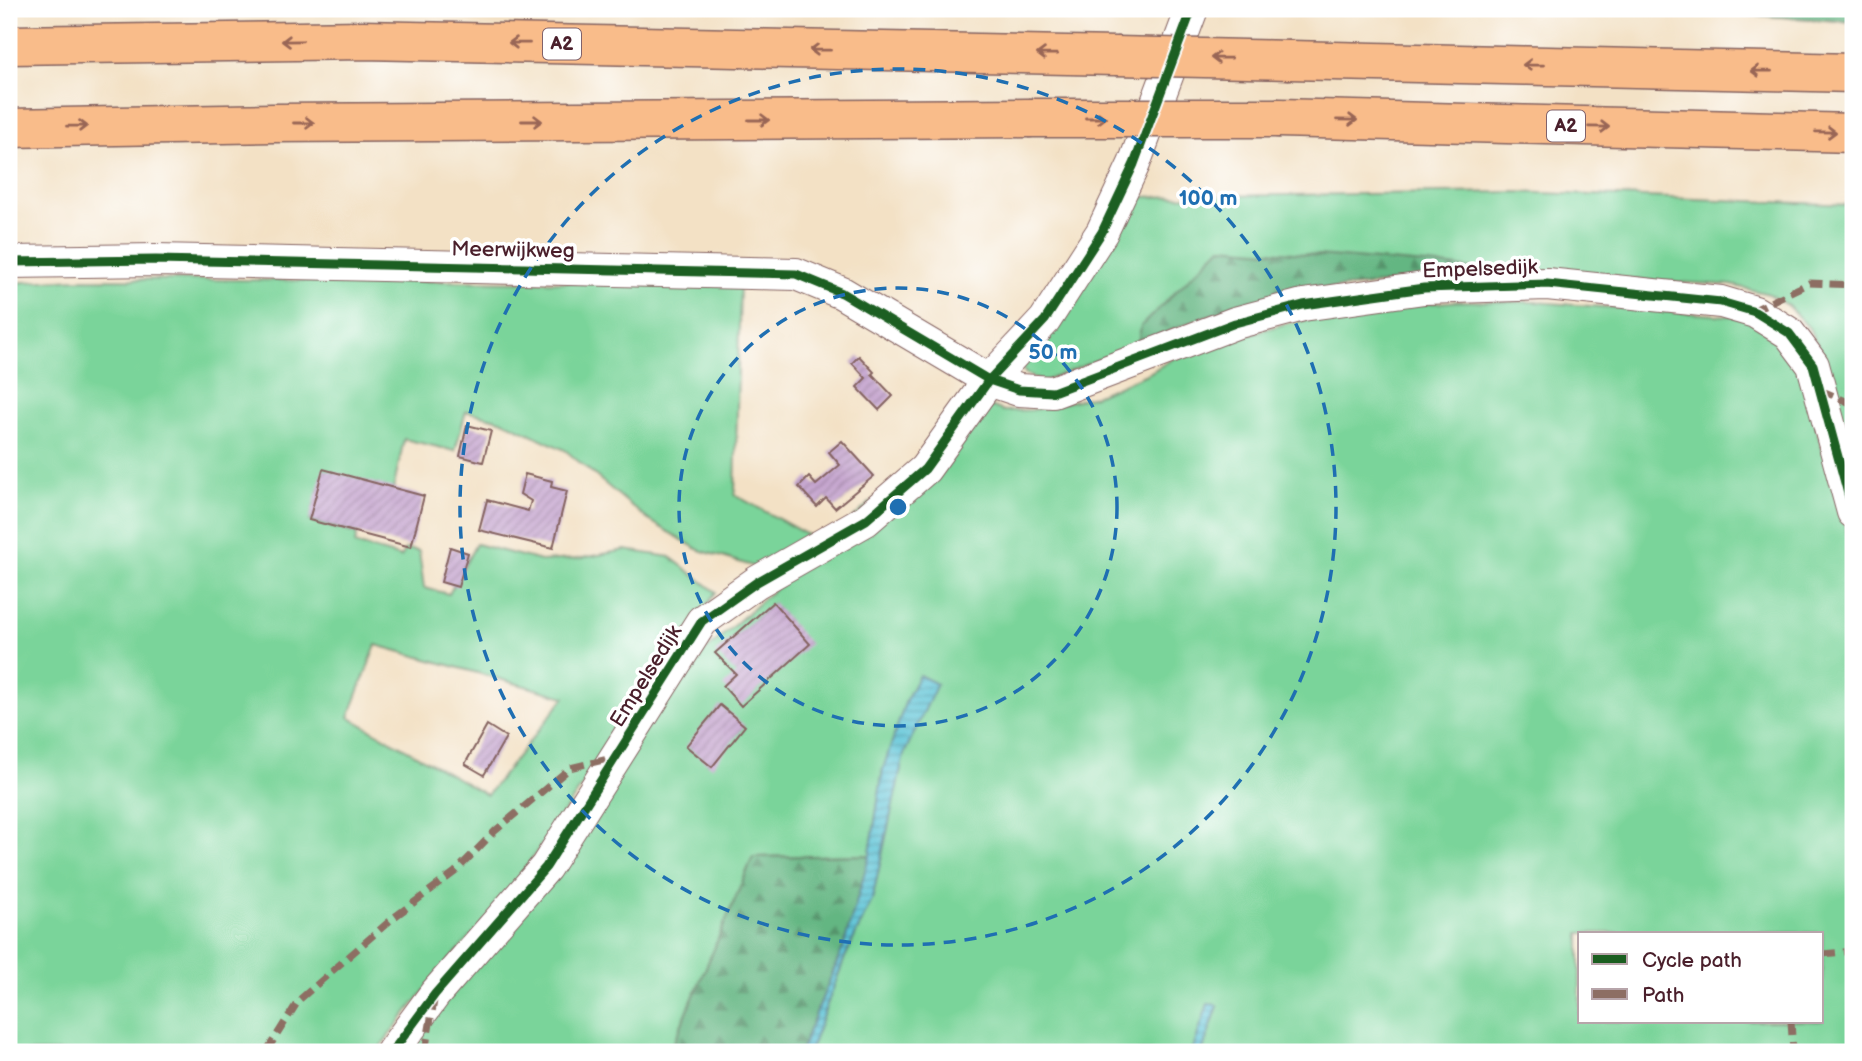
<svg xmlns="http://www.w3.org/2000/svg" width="1862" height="1061" viewBox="0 0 1862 1061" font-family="'Balsamiq Sans',sans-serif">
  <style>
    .grass { fill: #7ad49a; stroke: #627a62; stroke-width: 2; fill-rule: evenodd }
    .forest { fill: url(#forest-firs); stroke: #566a56; stroke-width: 2 }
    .water { fill: url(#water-rules); stroke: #527281; stroke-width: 2 }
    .building { fill: url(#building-hatch) }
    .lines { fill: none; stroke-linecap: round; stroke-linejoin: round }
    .street-casing { stroke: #856361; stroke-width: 34 }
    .highway-casing { stroke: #856361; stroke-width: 41 }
    .street { stroke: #fff; stroke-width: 32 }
    .highway { stroke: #f9bc8a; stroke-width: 38 }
    .highway-bridge-casing { stroke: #856361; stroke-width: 41; stroke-linecap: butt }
    .highway-bridge { stroke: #f9bc8a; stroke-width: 38 }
    .quiet { stroke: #8d6e63; stroke-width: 7; stroke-dasharray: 14 7; stroke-linecap: butt }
    .cycleway-casing { stroke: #fff; stroke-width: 13 }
    .cycleway { stroke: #1b5e20; stroke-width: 9 }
    .oneway { stroke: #996656 }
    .ring { fill: none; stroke: #1f6fb2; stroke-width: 3.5; stroke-dasharray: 12 9 }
    .labels { text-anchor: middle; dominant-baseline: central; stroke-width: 7; stroke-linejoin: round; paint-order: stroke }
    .shield { fill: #fff; stroke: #80626b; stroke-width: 2 }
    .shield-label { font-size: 19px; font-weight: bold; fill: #4a1f2b }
    .street-label { font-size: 21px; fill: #4a1f2b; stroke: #fff }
    .centre { fill: #1f6fb2; stroke: #fff; stroke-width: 3.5 }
    .ring-label { font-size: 21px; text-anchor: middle; font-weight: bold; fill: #1f6fb2; stroke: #fff; stroke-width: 7; stroke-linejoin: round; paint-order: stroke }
  </style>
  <defs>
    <pattern id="forest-firs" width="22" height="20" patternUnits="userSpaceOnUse" patternTransform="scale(1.75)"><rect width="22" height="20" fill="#63b682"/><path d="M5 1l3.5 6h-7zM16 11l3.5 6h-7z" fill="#54936b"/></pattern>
    <pattern id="water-rules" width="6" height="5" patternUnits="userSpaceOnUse" patternTransform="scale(1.75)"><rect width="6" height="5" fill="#5bc4d7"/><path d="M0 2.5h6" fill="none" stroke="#4d9faf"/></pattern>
    <pattern id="building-hatch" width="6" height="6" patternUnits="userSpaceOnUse" patternTransform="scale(1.75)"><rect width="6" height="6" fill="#c2a0cc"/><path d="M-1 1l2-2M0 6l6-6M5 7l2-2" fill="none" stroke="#a082a6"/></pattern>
  </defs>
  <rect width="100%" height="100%" fill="#fff"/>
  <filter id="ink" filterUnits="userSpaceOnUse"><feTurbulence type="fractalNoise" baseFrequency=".0143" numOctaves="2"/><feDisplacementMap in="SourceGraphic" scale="14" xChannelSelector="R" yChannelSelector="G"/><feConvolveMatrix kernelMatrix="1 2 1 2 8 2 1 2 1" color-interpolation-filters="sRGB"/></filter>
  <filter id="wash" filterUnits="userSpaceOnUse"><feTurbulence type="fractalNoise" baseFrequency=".00686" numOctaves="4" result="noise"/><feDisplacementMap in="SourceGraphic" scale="28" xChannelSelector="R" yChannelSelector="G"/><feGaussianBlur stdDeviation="1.57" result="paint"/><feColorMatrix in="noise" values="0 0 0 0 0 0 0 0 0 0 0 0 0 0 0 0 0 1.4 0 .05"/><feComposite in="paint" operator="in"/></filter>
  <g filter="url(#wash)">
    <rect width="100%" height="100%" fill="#f3e1c5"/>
    <g class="grass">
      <polygon points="1515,192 1853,205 1853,463 1821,353 1809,328 1788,306 1769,294 1731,285 1501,273 1221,247 1138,344 1042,382 1026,374 1018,362 1132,197"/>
      <path d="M76,279L740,283L735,495L813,538L762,569L699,550L647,519L565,450L501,420L466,411L455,451L404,439L393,491L324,471L310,521L357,534L355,544L401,557L405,549L419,551L424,588L449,594L476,544L541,561L577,559L625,550L670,557L716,592L502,902L439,972L376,1052H9V283ZM376,645L565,697L487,795L349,717Z"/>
      <path d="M1460,301L1535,302L1758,318L1796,359L1853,554V1052H1202L1218,1006L1208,1005L1192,1052H809L845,957L872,900L904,754L919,719L883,769L870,855L753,857L670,1052H404L701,655L981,403L1004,411L1032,410L1095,396L1149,373L1184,352L1288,323L1386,307ZM1580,933H1822V1021H1580Z"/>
    </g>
    <g class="forest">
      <polygon points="1664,9 1853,9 1853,22"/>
      <polygon points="1221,247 1450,266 1501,273 1295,292 1206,316 1138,344 1141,326"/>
      <polygon points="870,855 843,948 800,1052 670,1052 753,857"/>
    </g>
    <g class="water">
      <polygon points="919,675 937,684 904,754 872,900 845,957 809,1052 800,1052 843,948 870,854 883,769 906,700"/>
      <polygon points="1208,1004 1218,1005 1202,1052 1192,1052"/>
    </g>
    <g id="blocks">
      <g class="building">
        <polygon points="859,356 874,372 872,374 893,396 879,410 857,387 866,378 852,363"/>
        <polygon points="467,425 491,431 483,462 460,456"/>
        <polygon points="842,441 874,476 835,508 826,498 817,507 799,487 809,477 816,485 840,465 829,452"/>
        <polygon points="323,469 424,496 411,547 309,520"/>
        <polygon points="525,474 552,481 551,487 567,491 553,548 479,530 487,500 528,511 531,501 520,494"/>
        <polygon points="450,547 468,553 458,587 441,582"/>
        <polygon points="773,602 810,644 741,706 723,686 736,674 715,653"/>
        <polygon points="720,705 745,726 712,767 686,746"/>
        <polygon points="487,725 506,737 484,775 465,764"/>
      </g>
    </g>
  </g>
  <g filter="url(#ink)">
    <use href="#blocks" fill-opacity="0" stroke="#856361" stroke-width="2"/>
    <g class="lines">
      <g class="street-casing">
        <g id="street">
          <polyline points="9,262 156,260 796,274 842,293 989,380 1019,390 1053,392 1235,323 1303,305 1424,288 1547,284 1721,302 1755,312 1789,333 1813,365 1853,512"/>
          <polyline points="392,1052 435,994 546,867 702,621 757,582 866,520 925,469 989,380 1045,320 1102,232 1134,164 1192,9"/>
        </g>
      </g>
      <g class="highway-casing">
        <g id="highway">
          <polyline points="9,45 363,40 1116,56"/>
          <polyline points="1290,60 1853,73"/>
          <polyline points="1279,118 1853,133"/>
          <polyline points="9,128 273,123 1028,118"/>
        </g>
      </g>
      <use href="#street" class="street"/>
      <use href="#highway" class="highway"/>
      <g class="highway-bridge-casing">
        <g id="highway-bridge">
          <polyline points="1116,56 1290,60"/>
          <polyline points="1028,118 1279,118"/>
        </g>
      </g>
      <use href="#highway-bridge" class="highway-bridge"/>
      <g class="quiet">
        <polyline points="1752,311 1809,283 1853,285"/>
        <polyline points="1820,390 1853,404"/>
        <polyline points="1822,954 1853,951"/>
        <polyline points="1791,1021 1793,1052"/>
        <polyline points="266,1052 299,1000 393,918 455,872 495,831 570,768 616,757"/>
        <polyline points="425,1052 434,1001"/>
      </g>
      <g class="cycleway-casing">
        <g id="cycleway">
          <polyline points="9,262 156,260 796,274 842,293 989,380 1019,390 1053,392 1235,323 1303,305 1424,288 1547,284 1721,302 1755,312 1789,333 1813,365 1853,512"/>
          <polyline points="392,1052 435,994 546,867 702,621 757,582 866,520 925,469 989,380 1045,320 1102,232 1134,164 1192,9"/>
        </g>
      </g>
      <use href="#cycleway" class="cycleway"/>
    </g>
    <defs><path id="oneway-shaft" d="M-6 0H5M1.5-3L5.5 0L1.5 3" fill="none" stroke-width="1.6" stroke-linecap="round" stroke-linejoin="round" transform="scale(1.75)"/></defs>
    <g class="oneway">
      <use href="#oneway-shaft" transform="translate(292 41) rotate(179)"/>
      <use href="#oneway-shaft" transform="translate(519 43) rotate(-179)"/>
      <use href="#oneway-shaft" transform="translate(820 50) rotate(-179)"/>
      <use href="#oneway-shaft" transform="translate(1047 54) rotate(-179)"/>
      <use href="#oneway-shaft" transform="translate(1221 58) rotate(-179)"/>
      <use href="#oneway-shaft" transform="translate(1533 65) rotate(-179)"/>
      <use href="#oneway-shaft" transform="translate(1761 71) rotate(-179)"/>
      <use href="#oneway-shaft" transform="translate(1096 118)"/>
      <use href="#oneway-shaft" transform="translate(759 120)"/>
      <use href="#oneway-shaft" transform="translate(1347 120) rotate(1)"/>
      <use href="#oneway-shaft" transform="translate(532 121)"/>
      <use href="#oneway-shaft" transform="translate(304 123)"/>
      <use href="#oneway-shaft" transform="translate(77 126) rotate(-1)"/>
      <use href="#oneway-shaft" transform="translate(1599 127) rotate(1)"/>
      <use href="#oneway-shaft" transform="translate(1826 132) rotate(1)"/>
    </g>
  </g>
  <g class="ring">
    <circle cx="898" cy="507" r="219"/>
    <circle cx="898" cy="507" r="438"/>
  </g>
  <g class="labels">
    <g class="shield">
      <rect x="543" y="28.5" width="38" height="31" rx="5"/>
      <rect x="1547" y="110.5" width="38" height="31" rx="5"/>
    </g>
    <g class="shield-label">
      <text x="562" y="44">A2</text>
      <text x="1566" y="126">A2</text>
    </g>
    <g class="street-label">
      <text transform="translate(513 250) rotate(1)">Meerwijkweg</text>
      <text transform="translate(1480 269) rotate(-2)">Empelsedijk</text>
      <text transform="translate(646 676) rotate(-58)">Empelsedijk</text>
    </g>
  </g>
  <circle cx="898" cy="507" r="10" class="centre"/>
  <g class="ring-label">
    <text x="1208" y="205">100 m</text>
    <text x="1053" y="359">50 m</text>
  </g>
  <rect width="1862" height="1061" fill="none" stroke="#fff" stroke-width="35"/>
  <rect x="1578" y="932" width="245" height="91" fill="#ffffff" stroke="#b7a5aa" stroke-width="2"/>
  <rect x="1592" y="954" width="35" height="10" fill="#1b5e20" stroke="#b7a5aa" stroke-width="2"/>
  <text x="1642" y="967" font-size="21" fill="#4a1f2b">Cycle path</text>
  <rect x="1592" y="989" width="35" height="10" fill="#8d6e63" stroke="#b7a5aa" stroke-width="2"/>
  <text x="1642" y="1002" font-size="21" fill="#4a1f2b">Path</text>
</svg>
